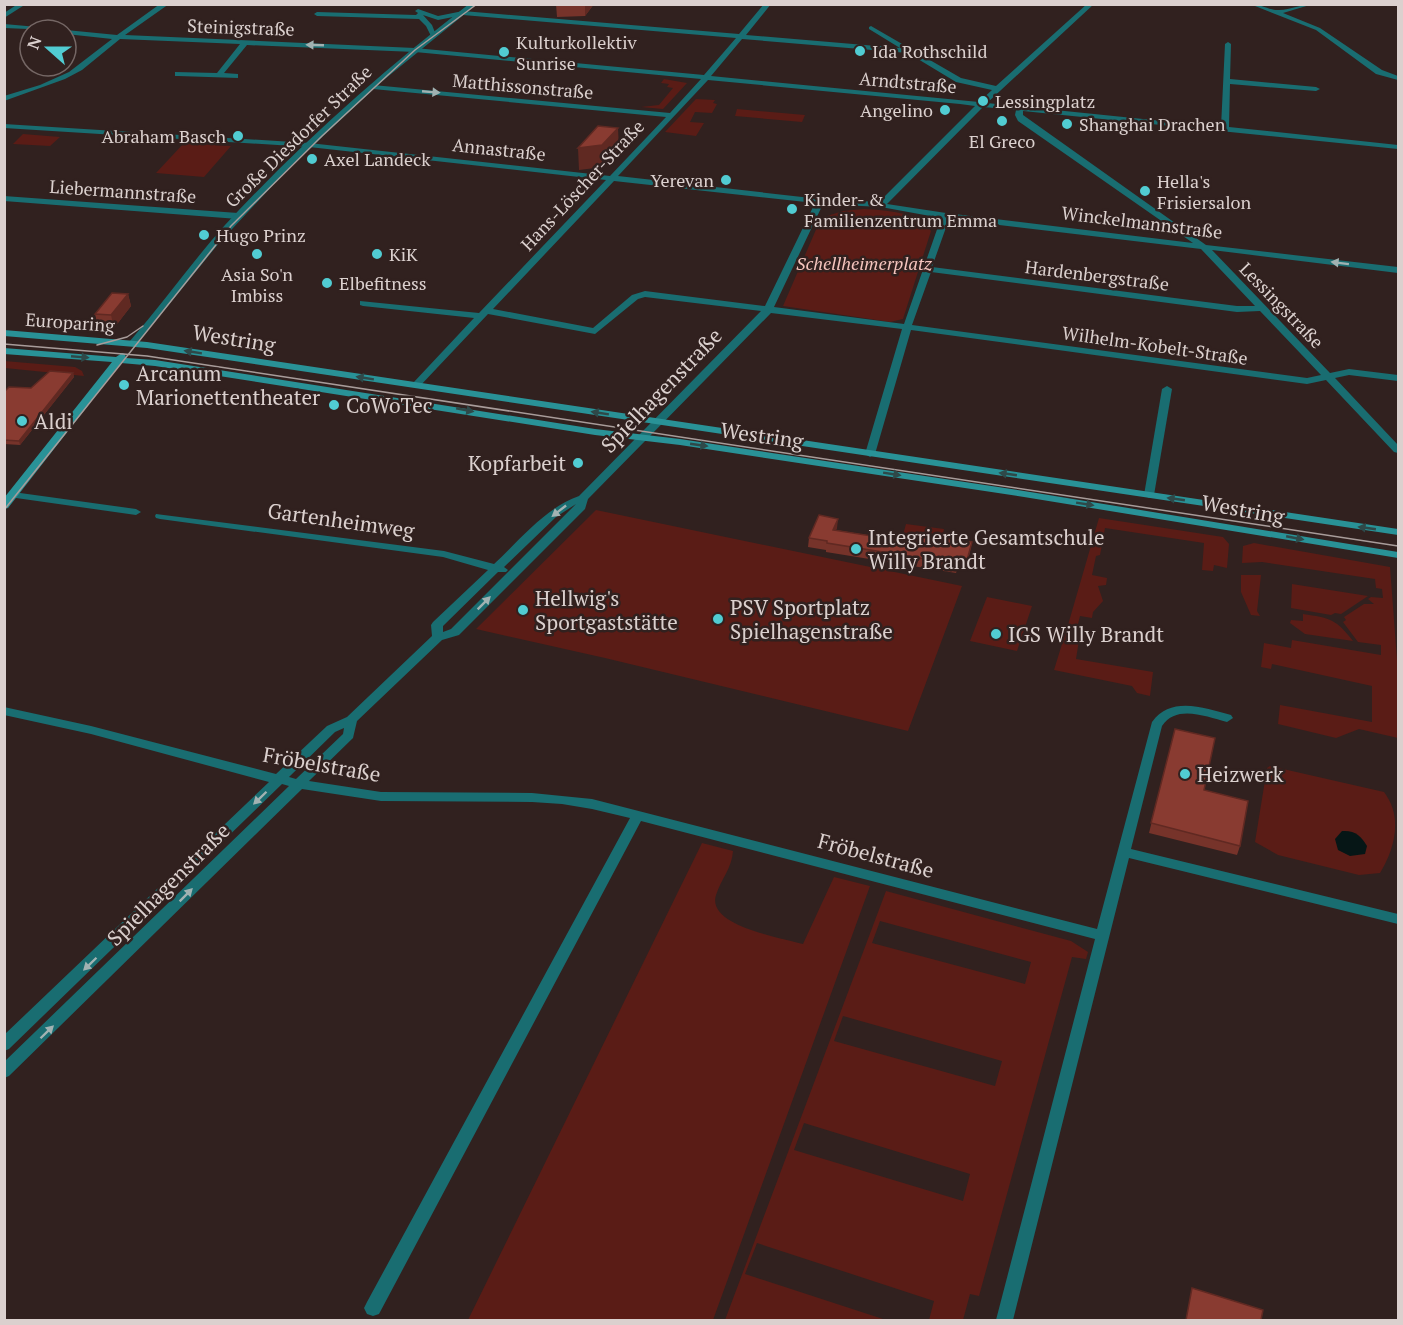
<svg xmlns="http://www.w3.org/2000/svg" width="1403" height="1325" viewBox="0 0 1403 1325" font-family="'PT Serif',serif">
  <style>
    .green { fill: #5a1c16; fill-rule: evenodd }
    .water { fill: #061616 }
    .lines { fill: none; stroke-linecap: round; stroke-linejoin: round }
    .minor { fill: #196d71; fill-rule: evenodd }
    .tertiary { fill: #196d71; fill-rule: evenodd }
    .secondary { fill: #299297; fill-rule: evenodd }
    .tram { stroke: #a89c9a; stroke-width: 1.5 }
    .wall { fill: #76332a }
    .shaded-wall { fill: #602922 }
    .building { fill: #893b31; stroke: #602922; stroke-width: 1.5 }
    .oneway { fill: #a1b2b2 }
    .oneway2 { fill: #2e4949 }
    .poi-dot { fill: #51ccd2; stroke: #31211f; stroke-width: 2 }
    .labels { text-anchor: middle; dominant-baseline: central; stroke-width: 5; stroke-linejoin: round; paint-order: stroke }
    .far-street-label { font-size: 18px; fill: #dbd0ce; stroke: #31211f }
    .far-poi-label { font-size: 18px; fill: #dbd0ce; stroke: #31211f; text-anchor: start }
    .far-park-label { font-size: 18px; font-style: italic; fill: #f5c5be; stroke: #31211f }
    .street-label { font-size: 21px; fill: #dbd0ce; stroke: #31211f }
    .poi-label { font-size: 21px; fill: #dbd0ce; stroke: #31211f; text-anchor: start }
  </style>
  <rect width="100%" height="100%" fill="#31211f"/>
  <g class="green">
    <polygon points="664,79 687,83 663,109 641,107 659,105 673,88 667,87 669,84 661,83"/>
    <polygon points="696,99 715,100 713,103 717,104 712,113 695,112 690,122 704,123 696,136 665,132"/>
    <polygon points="737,109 805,115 802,122 735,116"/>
    <polygon points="23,134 60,137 50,146 13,144"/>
    <polygon points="184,143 231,146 204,177 156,173"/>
    <path d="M864,209C884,210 920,212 931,231L903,319L890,322L783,306L821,218L843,211Z"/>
    <polygon points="4,361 75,367 82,371 84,376 5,368"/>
    <polygon points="596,510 962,586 908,731 605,658 476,629"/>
    <polygon points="1099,518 1223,537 1229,544 1227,568 1214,565 1213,571 1202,570 1204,543 1105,528 1100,555 1096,556 1092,575 1107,578 1106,585 1098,586 1103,601 1093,612 1092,618 1080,616 1077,628 1068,625"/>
    <polygon points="906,524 944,529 941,541 903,535"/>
    <polygon points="1254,543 1390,567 1398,673 1398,738 1359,729 1336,738 1278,724 1280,705 1372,722 1372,686 1272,664 1271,669 1261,667 1264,643 1291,648 1292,640 1381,655 1381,645 1358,642 1343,622 1346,620 1344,617 1364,604 1374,604 1368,599 1371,597 1383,598 1382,589 1376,588 1375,579 1262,562 1242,563 1243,546"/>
    <polygon points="1241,575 1261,575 1257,611 1260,616 1251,615 1241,592"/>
    <polygon points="1292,584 1368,596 1341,614 1335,613 1331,615 1291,608"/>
    <polygon points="987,597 1032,606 1017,651 970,641"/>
    <path d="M1303,614C1330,618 1336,619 1353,641L1305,634L1290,623L1291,620L1303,621Z"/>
    <polygon points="1066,631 1080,634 1076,659 1153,672 1150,696 1137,693 1132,686 1054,670"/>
    <path d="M1270,766L1384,792C1403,817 1395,848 1380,873L1359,875L1278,855L1255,842L1267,768Z"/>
    <path d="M702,843L733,851C732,868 721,879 716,895C706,926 783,938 803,944L834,877L870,886L713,1320H468Z"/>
    <path d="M886,891L1071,941L1088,952L1086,959L1072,957L979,1296L970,1294L963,1320H929L934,1301L757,1243L745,1274L886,1320H725ZM880,921L1031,962L1025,984L872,943ZM843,1016L1002,1061L995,1086L834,1041ZM804,1123L970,1174L963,1201L794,1150Z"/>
  </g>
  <path class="water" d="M1342,831C1355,830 1361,836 1367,846L1365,854L1350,856L1338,850L1335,839Z"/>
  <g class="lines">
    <g class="minor">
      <polygon points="18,4 26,4 4,18 4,13"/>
      <path d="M160,4H169L125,35L415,48L704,75L736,38L463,15L438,20L423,15L432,25L436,35L433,37L431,36L426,26L419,19L317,16L314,14L317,12L416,15L418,13L415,11L418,9L438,16L463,11L739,34L764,4H771L746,35L900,48L869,29V27L871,26L961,78L996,86L1087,4H1094L987,103L1221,127L1225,44L1228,42L1231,44L1230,79L1316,87L1320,89L1316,91L1230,84L1229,127L1398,145V149L1023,111V115L1206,245L1398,267V273L1212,250L1330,373L1349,369L1398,375V381L1349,375L1335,378L1398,445V453L1394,452L1326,380L1307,384L911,330L875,454L870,457L865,454L902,329L771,313L588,499L585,509L459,635L442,640L357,721L353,738L309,781L381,792L532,793L592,799L1097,929L1152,722C1171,695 1205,708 1231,715L1233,718L1227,722C1206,717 1177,704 1162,726L1131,849L1398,914V924L1129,858L1013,1320H996L1095,939L641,821L379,1314L373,1316L367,1314L364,1308L367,1302L630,818L592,809L562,804L532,802L381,801L302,789L9,1076L4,1078V1062L289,786L282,784L9,1049L4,1051V1035L269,782L91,734L4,715V707L91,726L276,774L327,726L347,717L432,636L431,625L433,622L488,570L443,557L160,519L156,518L155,516L156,514L444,551L494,564C520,540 545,508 579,496L761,311L645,297L638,299L595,334L488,314L419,387H413V383L474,318L363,306L360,305V301L479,313L606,180L309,147L4,128V124L309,143L610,176L666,117L373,89L369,87L373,85L670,113L701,79L415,52L247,45L224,73L238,74V78L178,76H175V72L217,73L240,44L120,39L82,70L65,79L4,101V96L40,85L69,72L112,39L66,34V30L117,35ZM742,39L908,53L956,82L992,90L979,102L711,76ZM708,80L960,104L975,106L879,202L820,199L618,176ZM983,107L1016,110L1015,115L1018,121L1193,243L946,213L887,204ZM614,181L815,203L765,306L645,291L632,295L593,328L493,309ZM823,204L881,207L941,218L904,324L774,307ZM949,219L1201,249L1255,306H1237L932,267ZM931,272L1237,312L1260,311L1321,375L1307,378L912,325ZM576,504L451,629L443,632V626L498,572H506L508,570L504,567L556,517ZM344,728L343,734L296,779L289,777L335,732Z"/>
      <path d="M1250,4C1261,4 1271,11 1279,10C1291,10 1301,4 1313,4L1283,13L1320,28L1382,70L1398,76V80L1376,74L1316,30Z"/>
      <polygon points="4,24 49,28 52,30 4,28"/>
      <polygon points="4,196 238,213 242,216 238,219 4,201"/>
      <polygon points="1167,386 1172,389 1154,495 1149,498 1144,495 1162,389"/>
      <polygon points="13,492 136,509 141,512 136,515 9,497 8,495 9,493"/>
    </g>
    <path class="tertiary" d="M469,4H477L380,83L288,169L219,243L136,345H130V341C163,303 192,262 225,225C300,144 382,71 469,4Z"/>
    <g class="secondary">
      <polygon points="4,330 147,342 1398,529 1398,535 147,348 4,336"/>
      <polygon points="4,348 116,357 122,353 125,354 126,358 155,360 595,429 680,439 1024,491 1398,552 1398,558 1024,497 680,445 595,435 155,366 121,363 8,508 4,509 4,498 112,362 4,354"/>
    </g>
    <g class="tram">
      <polyline points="4,344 147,356 1398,546"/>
      <polyline points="97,345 127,337 143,326"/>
      <polyline points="4,510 231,226 322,136 415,50 477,4"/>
    </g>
  </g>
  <g class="wall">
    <polygon points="556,4 594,4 585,16 557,17"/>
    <polygon points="128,294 131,306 114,328 98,327 95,314"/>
    <polygon points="73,373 74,377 20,445 4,444 4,392 31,388"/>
    <polygon points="837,528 836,530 916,543 972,542 966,569 958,567 956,573 826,552 826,550 808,547 809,538"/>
    <polygon points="1175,729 1204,790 1240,846 1237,855 1149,833"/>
  </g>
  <g class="shaded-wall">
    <polygon points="585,4 594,4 585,16"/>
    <polygon points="618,128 619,150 603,167 579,170 578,148"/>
    <polygon points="128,294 131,306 114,328 111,315"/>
    <polygon points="73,373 74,377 20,445 19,441"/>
    <polygon points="838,519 837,528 832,538 833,530"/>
    <polygon points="972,542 966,569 967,560"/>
    <polygon points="959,558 958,567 956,573 957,564"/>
  </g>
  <g class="building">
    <polygon points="598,126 618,128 602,145 578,148"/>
    <polygon points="112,293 128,294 111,315 95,314"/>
    <polygon points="50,371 73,373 19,441 4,440 4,392 9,387 31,388"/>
    <polygon points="819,515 838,519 833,530 916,543 919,535 972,542 967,560 959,558 957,564 827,543 827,541 809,538"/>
    <polygon points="1175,729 1215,738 1204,790 1248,801 1240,846 1151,823"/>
    <polygon points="1192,1288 1263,1310 1261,1320 1186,1320"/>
  </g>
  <defs><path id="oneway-solid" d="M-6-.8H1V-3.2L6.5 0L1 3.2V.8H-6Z" transform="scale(1.5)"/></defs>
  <g class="oneway">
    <use href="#oneway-solid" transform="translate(315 45) rotate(-178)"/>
    <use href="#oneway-solid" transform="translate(431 92) rotate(5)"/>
    <use href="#oneway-solid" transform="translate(1340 263) rotate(-173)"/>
    <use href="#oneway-solid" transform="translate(559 511) rotate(142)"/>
    <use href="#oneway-solid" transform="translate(484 603) rotate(-45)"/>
    <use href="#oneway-solid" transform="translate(260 798) rotate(136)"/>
    <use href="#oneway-solid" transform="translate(186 895) rotate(-45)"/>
    <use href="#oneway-solid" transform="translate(90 964) rotate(136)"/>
    <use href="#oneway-solid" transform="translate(47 1032) rotate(-44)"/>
  </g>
  <g class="oneway2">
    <use href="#oneway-solid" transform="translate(193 352) rotate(-171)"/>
    <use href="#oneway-solid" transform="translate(80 357) rotate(5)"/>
    <use href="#oneway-solid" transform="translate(365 378) rotate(-171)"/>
    <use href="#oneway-solid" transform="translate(465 410) rotate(11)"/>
    <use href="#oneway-solid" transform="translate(600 413) rotate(-171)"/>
    <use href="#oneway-solid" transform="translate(699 445) rotate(8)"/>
    <use href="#oneway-solid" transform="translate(892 474) rotate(9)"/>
    <use href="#oneway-solid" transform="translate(1008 474) rotate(-172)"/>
    <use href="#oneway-solid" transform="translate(1176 499) rotate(-172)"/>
    <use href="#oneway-solid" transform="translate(1085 504) rotate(9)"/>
    <use href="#oneway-solid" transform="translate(1367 528) rotate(-172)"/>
    <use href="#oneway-solid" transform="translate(1295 538) rotate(11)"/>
  </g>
  <g class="poi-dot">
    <circle cx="860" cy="51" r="6"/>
    <circle cx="504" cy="52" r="6"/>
    <circle cx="983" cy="101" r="6"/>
    <circle cx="945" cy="110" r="6"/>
    <circle cx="1002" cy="121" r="6"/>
    <circle cx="1067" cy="124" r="6"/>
    <circle cx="238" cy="136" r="6"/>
    <circle cx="312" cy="159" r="6"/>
    <circle cx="726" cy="180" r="6"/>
    <circle cx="1145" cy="191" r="6"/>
    <circle cx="792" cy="209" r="6"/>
    <circle cx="204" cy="235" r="6"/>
    <circle cx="257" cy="254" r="6"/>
    <circle cx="377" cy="254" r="6"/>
    <circle cx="327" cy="283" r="6"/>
    <circle cx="124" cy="385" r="6"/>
    <circle cx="334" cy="405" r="6"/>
    <circle cx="22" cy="421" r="6"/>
    <circle cx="578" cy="463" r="6"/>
    <circle cx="856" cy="549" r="6"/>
    <circle cx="523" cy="610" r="6"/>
    <circle cx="718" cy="619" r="6"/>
    <circle cx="996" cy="634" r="6"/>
    <circle cx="1185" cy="774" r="6"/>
  </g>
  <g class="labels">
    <g class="far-street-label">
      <text transform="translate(241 27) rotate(2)">Steinigstraße</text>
      <text transform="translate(908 82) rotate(5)">Arndtstraße</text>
      <text transform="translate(523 86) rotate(5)">Matthissonstraße</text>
      <text transform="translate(298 136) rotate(-44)">Große Diesdorfer Straße</text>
      <text transform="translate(499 149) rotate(6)">Annastraße</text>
      <text transform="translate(582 185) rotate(-47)">Hans-Löscher-Straße</text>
      <text transform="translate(123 191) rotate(4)">Liebermannstraße</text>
      <text transform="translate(1142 222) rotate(7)">Winckelmannstraße</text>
      <text transform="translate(1097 275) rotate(7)">Hardenbergstraße</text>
      <text transform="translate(1282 305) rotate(46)">Lessingstraße</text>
      <text transform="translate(70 322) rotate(4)">Europaring</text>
      <text transform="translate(1155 345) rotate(8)">Wilhelm-Kobelt-Straße</text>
    </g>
    <g class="far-poi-label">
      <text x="516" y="42">Kulturkollektiv<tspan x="516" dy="21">Sunrise</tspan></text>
      <text x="872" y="51">Ida Rothschild</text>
      <text x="995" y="101">Lessingplatz</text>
      <text x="933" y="110" text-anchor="end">Angelino</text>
      <text x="1079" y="124">Shanghai Drachen</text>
      <text x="226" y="136" text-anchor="end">Abraham Basch</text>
      <text x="1002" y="141" text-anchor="middle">El Greco</text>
      <text x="324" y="159">Axel Landeck</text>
      <text x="714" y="180" text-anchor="end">Yerevan</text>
      <text x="1157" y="181">Hella's<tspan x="1157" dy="21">Frisiersalon</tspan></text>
      <text x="804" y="199">Kinder- &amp;<tspan x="804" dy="21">Familienzentrum Emma</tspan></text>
      <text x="216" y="235">Hugo Prinz</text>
      <text x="389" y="254">KiK</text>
      <text x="257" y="274" text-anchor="middle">Asia So'n<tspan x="257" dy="21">Imbiss</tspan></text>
      <text x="339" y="283">Elbefitness</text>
    </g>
    <g class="far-park-label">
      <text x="864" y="263">Schellheimerplatz</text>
    </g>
    <g class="street-label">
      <text transform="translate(234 338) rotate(9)">Westring</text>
      <text transform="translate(661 390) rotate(-46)">Spielhagenstraße</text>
      <text transform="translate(762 435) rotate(8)">Westring</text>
      <text transform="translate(1243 509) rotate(10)">Westring</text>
      <text transform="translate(341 520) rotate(8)">Gartenheimweg</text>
      <text transform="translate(322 764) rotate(10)">Fröbelstraße</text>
      <text transform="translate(876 855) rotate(15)">Fröbelstraße</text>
      <text transform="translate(168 884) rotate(-45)">Spielhagenstraße</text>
    </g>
    <g class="poi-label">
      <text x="136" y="373">Arcanum<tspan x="136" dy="24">Marionettentheater</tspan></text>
      <text x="346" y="405">CoWoTec</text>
      <text x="34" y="421">Aldi</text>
      <text x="566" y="463" text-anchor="end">Kopfarbeit</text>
      <text x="868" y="537">Integrierte Gesamtschule<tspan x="868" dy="24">Willy Brandt</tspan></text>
      <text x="535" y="598">Hellwig's<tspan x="535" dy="24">Sportgaststätte</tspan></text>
      <text x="730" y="607">PSV Sportplatz<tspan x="730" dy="24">Spielhagenstraße</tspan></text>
      <text x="1008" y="634">IGS Willy Brandt</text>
      <text x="1197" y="774">Heizwerk</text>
    </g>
  </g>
  <rect width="1403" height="1325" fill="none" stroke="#dbd0ce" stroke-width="12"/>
  <g transform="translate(48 48) rotate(291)"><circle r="28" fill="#31211f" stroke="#756765" stroke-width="1.5"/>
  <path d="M0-4.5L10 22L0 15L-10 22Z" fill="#51ccd2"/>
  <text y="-9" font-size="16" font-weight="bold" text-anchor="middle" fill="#dbd0ce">N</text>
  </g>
</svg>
